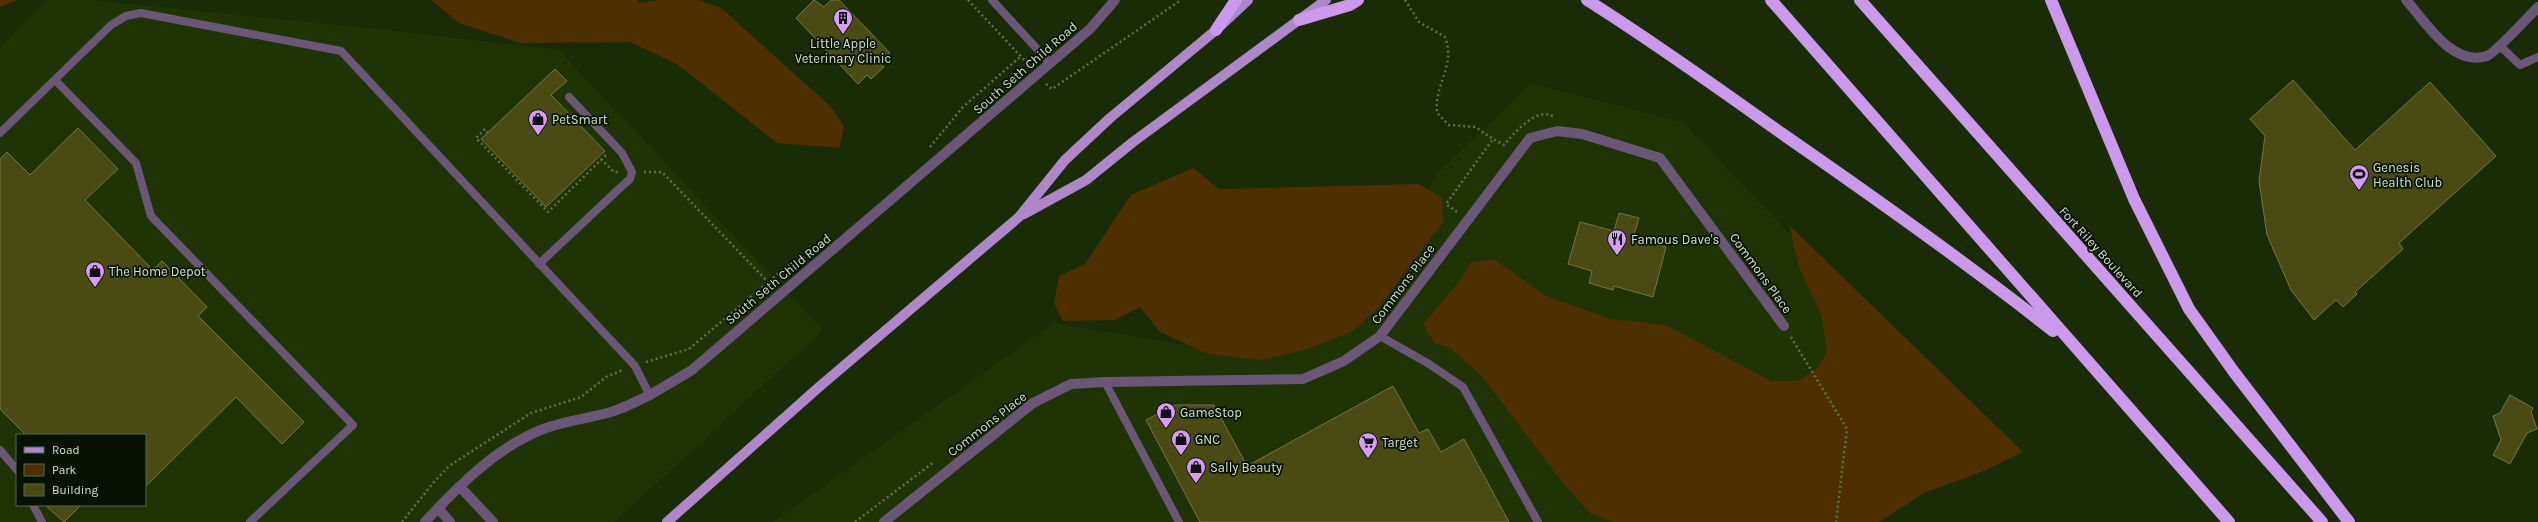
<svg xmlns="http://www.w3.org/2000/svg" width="2538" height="522" viewBox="0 0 2538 522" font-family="Karla,sans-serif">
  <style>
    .built { fill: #1f3305; fill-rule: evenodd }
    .green { fill: #4e3000 }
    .building { fill: #494b13; stroke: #75773c }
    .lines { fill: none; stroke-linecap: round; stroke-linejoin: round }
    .path { stroke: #5f704d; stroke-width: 2.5; stroke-dasharray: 2 3; stroke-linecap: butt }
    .lane { stroke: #6a5778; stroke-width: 8 }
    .street { stroke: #6a5778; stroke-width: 10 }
    .primary { stroke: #ae86ca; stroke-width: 10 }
    .highway { stroke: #ca99eb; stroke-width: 12 }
    .labels { text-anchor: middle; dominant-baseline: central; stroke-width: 3.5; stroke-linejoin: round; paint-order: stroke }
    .poi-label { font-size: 13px; fill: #d3e3c7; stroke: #081201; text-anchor: start }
    .street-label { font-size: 13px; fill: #d3e3c7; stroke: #081201 }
  </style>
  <rect width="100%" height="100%" fill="#1a2c05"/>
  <g class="built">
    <path d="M48,0H91L378,29L559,50L823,330L615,522H0V46ZM17,435H145V505H17Z"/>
    <polygon points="1531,83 1682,122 1906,354 1747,522 773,522 1054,323 1248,355 1351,307 1438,173"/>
  </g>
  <g class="green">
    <polygon points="0,0 18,0 0,7"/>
    <polygon points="431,0 637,0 639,3 659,0 698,0 721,8 830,106 844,126 839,148 777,143 677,64 630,42 520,43 459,23"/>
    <polygon points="1193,168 1219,189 1419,184 1442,198 1443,222 1378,308 1353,331 1308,349 1261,360 1208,354 1160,332 1140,307 1115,320 1063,321 1054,303 1059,276 1085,264 1131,195"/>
    <polygon points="1789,225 2023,452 1986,470 1924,493 1879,522 1613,522 1591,514 1562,482 1482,376 1451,349 1435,343 1426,331 1424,323 1460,281 1471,262 1494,259 1544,295 1610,319 1666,325 1771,381 1799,381 1819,366 1827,351 1821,314 1799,267"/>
  </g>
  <g class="building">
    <polygon points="814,0 824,7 831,0 839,0 890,53 880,63 884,67 871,79 867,75 858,84 796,18"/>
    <polygon points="555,69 567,81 551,95 605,151 546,207 481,139"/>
    <polygon points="2293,80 2355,150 2430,82 2496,156 2399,243 2403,249 2355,292 2357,294 2343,307 2336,300 2314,320 2291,290 2267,235 2259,181 2265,136 2250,119"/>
    <polygon points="78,128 118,169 85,200 153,270 162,261 207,307 198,316 304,422 282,444 236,397 145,487 145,435 26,435 0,409 0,159 7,152 30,175"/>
    <polygon points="1619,213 1639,218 1633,238 1666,247 1653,297 1614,286 1613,290 1589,283 1592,271 1568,264 1580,222 1614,231"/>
    <polygon points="1393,386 1419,433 1428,429 1441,452 1464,439 1509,522 1200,522 1146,420 1175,405 1214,405 1247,466"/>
    <polygon points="2510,395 2533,408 2531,412 2537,429 2527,433 2510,464 2493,455 2501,440 2493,416 2500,413"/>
    <polygon points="45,505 81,505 64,522"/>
  </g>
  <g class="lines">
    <g class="path">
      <polyline points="968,0 1028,64"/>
      <path d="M1405,0L1419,22L1445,37C1456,66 1434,84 1437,113L1449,125L1475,127L1493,139"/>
      <polyline points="1046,84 1052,89 1181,0"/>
      <polyline points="488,133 485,129 476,138 548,212 606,155"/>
      <polyline points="930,147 963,107 1020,57"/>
      <polyline points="601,159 614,172 619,172"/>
      <polyline points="644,172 662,172 768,282"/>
      <path d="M1457,212L1446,204L1493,139L1504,145C1513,134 1538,105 1554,117"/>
      <polyline points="1791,337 1847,429 1836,522"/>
      <polyline points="646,362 689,349 786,267 797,260"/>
      <polyline points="402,522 433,483 449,466 531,413 581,397 606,377 623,370"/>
      <polyline points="855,522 934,462"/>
    </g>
    <g class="lane">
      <polyline points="992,0 1050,63"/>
      <polyline points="2499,45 2520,65 2538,57"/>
      <polyline points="55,80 136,163 151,216 353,425 250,522"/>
      <polyline points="0,133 111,25 126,16 141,13 341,51 635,366 650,396"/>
      <polyline points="539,264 621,187 630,179 632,172 622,153 569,97"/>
      <polyline points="1380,336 1429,364 1463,387 1538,522"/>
      <polyline points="1105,382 1179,522"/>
      <polyline points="0,450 17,470"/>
      <polyline points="33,505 42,522"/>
    </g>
    <g class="street">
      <path d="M2406,0C2426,22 2452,67 2487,56C2495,53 2529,16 2538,7"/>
      <polyline points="461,488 493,522"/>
      <polyline points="438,508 450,522"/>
      <path d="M425,522C458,486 499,445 546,428C568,420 592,418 614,411C642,401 667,385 692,370L1090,29L1115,0"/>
      <polyline points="884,522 1033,403 1071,384 1105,382 1303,379 1344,361 1380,336 1530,138 1557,131 1582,134 1660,158 1784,326"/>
    </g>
    <g class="primary">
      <polyline points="1024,214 1086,180 1133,142 1326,0"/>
      <polyline points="667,522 819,387 1019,217 1065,160 1110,118 1216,30 1248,0"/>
    </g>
    <g class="highway">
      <path d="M1587,0C1654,42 1719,89 1784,135C1875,198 1966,262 2053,331"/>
      <polyline points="1771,0 2229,522"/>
      <polyline points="1860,0 2322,522"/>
      <polyline points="2051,0 2134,199 2189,309 2234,372 2349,522"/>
      <polyline points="1299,20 1350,5 1358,0"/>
      <polyline points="1216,30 1236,0"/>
    </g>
  </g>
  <defs>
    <g id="building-pin" transform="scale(1)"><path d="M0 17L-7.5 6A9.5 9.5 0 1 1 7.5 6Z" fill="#d59cfb" stroke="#081201"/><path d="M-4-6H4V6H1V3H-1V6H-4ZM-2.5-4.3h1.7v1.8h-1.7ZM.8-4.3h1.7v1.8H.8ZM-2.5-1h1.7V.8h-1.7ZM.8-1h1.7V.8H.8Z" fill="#111"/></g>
    <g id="shop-pin" transform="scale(1)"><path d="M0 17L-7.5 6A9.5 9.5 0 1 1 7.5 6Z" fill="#d59cfb" stroke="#081201"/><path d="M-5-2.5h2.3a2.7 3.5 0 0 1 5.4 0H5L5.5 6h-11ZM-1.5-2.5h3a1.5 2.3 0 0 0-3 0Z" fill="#111"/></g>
    <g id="stadium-pin" transform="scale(1)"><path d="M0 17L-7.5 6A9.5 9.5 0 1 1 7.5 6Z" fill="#d59cfb" stroke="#081201"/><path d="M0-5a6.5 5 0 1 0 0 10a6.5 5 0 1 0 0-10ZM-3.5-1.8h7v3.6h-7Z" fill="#111"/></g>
    <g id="restaurant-pin" transform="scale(1)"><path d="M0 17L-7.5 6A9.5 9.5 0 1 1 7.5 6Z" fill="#d59cfb" stroke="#081201"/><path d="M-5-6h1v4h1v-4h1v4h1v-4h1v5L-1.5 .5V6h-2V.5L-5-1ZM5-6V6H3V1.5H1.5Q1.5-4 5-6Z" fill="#111"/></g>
    <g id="supermarket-pin" transform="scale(1)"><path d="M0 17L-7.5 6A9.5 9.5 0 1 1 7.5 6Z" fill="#d59cfb" stroke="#081201"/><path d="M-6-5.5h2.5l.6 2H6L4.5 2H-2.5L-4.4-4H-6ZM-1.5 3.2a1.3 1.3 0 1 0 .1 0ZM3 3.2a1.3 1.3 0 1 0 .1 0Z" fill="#111"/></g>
  </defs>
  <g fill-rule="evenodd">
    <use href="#building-pin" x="843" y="18"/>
    <use href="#shop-pin" x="538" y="119"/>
    <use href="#stadium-pin" x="2359" y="174"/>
    <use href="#restaurant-pin" x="1617" y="239"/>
    <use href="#shop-pin" x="95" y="271"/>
    <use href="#shop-pin" x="1166" y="412"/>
    <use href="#shop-pin" x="1181" y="439"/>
    <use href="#supermarket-pin" x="1368" y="442"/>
    <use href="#shop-pin" x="1196" y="467"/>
  </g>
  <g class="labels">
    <g class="poi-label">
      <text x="843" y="43" text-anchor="middle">Little Apple<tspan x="843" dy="15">Veterinary Clinic</tspan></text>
      <text x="552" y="119">PetSmart</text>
      <text x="2373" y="167">Genesis<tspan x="2373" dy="15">Health Club</tspan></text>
      <text x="1631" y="239">Famous Dave's</text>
      <text x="109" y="271">The Home Depot</text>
      <text x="1180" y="412">GameStop</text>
      <text x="1195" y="439">GNC</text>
      <text x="1382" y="442">Target</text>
      <text x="1210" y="467">Sally Beauty</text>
    </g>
    <g class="street-label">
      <text transform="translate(1025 68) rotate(-41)">South Seth Child Road</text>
      <text transform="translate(2101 252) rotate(48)">Fort Riley Boulevard</text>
      <text transform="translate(1761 273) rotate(54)">Commons Place</text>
      <text transform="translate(778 279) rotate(-40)">South Seth Child Road</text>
      <text transform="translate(1403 284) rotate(-53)">Commons Place</text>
      <text transform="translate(987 424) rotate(-38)">Commons Place</text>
    </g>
  </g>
  <rect x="16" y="434" width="130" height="72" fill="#081201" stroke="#596650"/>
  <rect x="24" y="447" width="20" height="6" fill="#ae86ca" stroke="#596650"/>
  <text x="52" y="454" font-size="12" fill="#d3e3c7">Road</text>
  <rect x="24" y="464" width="20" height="12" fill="#4e3000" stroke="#596650"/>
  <text x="52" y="474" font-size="12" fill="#d3e3c7">Park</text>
  <rect x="24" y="484" width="20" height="12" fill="#494b13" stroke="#596650"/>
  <text x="52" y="494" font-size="12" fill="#d3e3c7">Building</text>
</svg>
